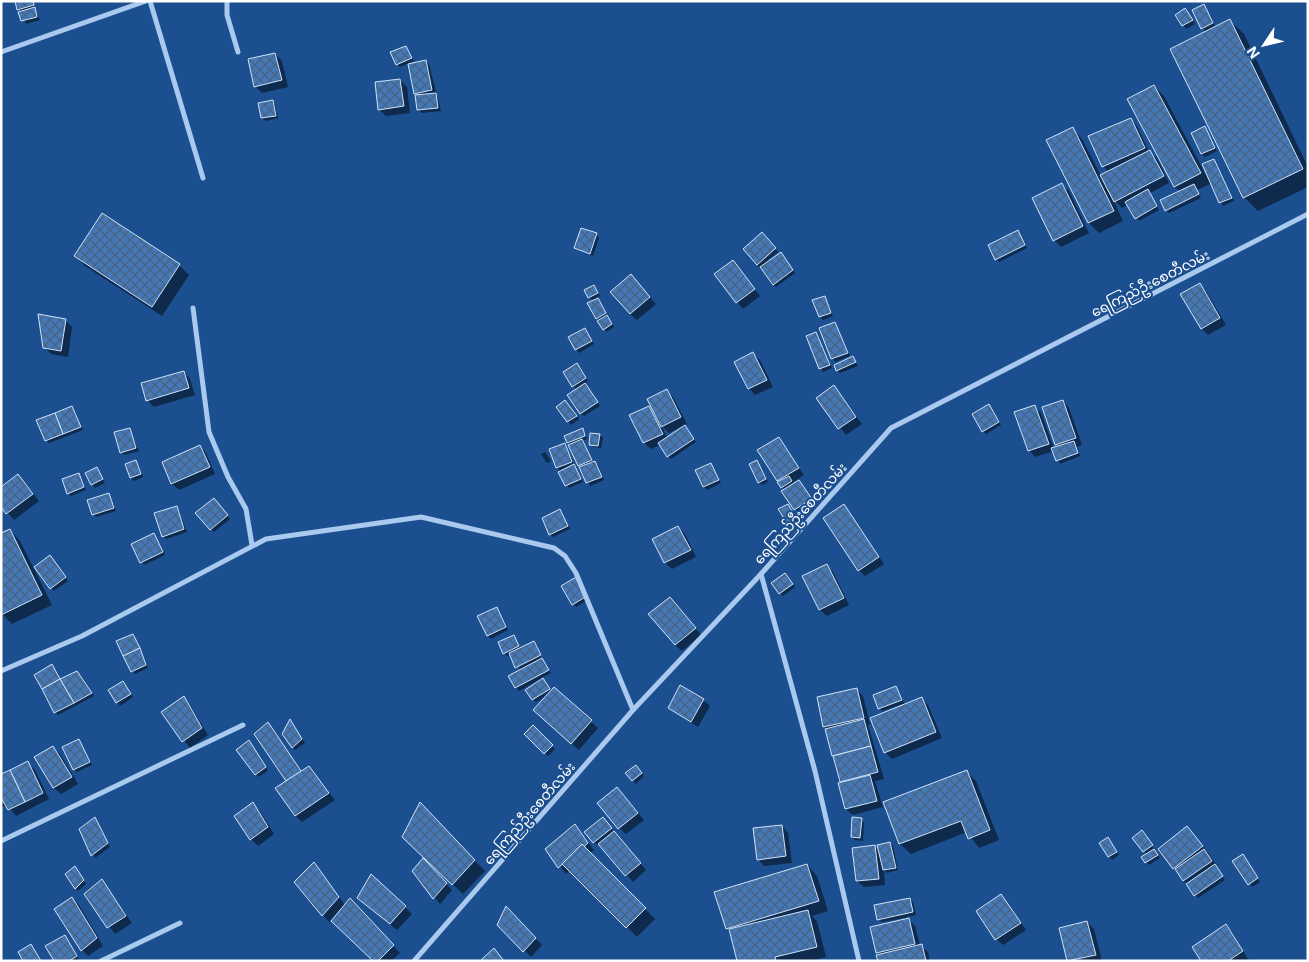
<svg xmlns="http://www.w3.org/2000/svg" width="1309" height="962" viewBox="0 0 1309 962" font-family="Inter,'Noto Sans Myanmar',sans-serif">
  <style>
    .shadow { fill: #0007; fill-rule: evenodd }
    .building { fill: url(#building-cross-hatch); stroke: #cfe3fa }
    .lines { fill: none; stroke-linecap: round; stroke-linejoin: round }
    .minor { stroke: #a9c9ee; stroke-width: 5 }
    .labels { text-anchor: middle; dominant-baseline: central; stroke-width: 4; stroke-linejoin: round; paint-order: stroke }
    .street-label { font-size: 14px; fill: #fff; stroke: #1b4f8f }
  </style>
  <defs>
    <pattern id="building-cross-hatch" width="8" height="8" patternUnits="userSpaceOnUse" patternTransform="scale(1.25)"><rect width="8" height="8" fill="#4478b7"/><path d="M0 0l8 8M0 8l8-8" fill="none" stroke="#486282"/></pattern>
  </defs>
  <rect width="100%" height="100%" fill="#1b4f8f"/>
  <g class="shadow">
    <polygon points="16,1 34,1 34,8 40,20 26,24"/>
    <polygon points="1203,5 1216,28 1230,21 1244,34 1308,167 1308,187 1258,211 1244,197 1172,49 1206,33 1193,10"/>
    <polygon points="1188,13 1195,24 1186,29 1177,15"/>
    <polygon points="406,47 414,61 400,67 397,64"/>
    <polygon points="275,54 282,61 288,87 262,93 255,86"/>
    <polygon points="426,61 429,64 441,111 422,113 419,110 419,96 415,93"/>
    <polygon points="400,80 407,87 410,113 386,116 379,109"/>
    <polygon points="1154,86 1164,96 1206,175 1214,160 1234,201 1223,206 1212,183 1197,190 1201,198 1169,213 1166,210 1181,192 1175,187 1129,99"/>
    <polygon points="272,101 275,104 278,118 266,121 262,118"/>
    <polygon points="1131,119 1137,126 1149,152 1157,158 1169,183 1150,193 1159,210 1139,221 1128,204 1122,208 1113,199 1123,221 1099,233 1089,223 1048,140 1072,128 1082,139 1101,176 1109,172 1103,166"/>
    <polygon points="1204,128 1217,151 1205,157 1202,154"/>
    <polygon points="1062,185 1069,191 1089,233 1061,247 1054,240"/>
    <polygon points="1018,232 1027,248 999,262 996,259"/>
    <polygon points="596,234 599,238 593,256 575,248"/>
    <polygon points="762,234 778,252 768,260 770,262 784,257 795,273 776,287 757,264"/>
    <polygon points="75,256 179,265 189,275 162,316 85,266"/>
    <polygon points="733,262 760,296 743,309 737,302"/>
    <polygon points="637,283 656,304 637,320 630,314"/>
    <polygon points="1199,284 1206,291 1226,325 1208,335 1202,329 1182,295"/>
    <polygon points="596,290 600,296 596,298 614,327 607,332 597,318 593,301 589,297"/>
    <polygon points="824,297 833,316 823,320 820,317"/>
    <polygon points="65,320 72,327 68,357 51,354 44,347"/>
    <polygon points="835,323 850,356 835,362 821,329"/>
    <polygon points="584,329 594,344 579,353 569,338"/>
    <polygon points="816,333 832,368 823,372 807,337"/>
    <polygon points="753,354 760,360 773,387 755,395 749,388"/>
    <polygon points="853,358 858,366 840,373 837,370"/>
    <polygon points="579,368 588,381 584,384 600,406 584,416 581,414 577,390 573,386"/>
    <polygon points="184,372 190,379 195,395 154,407 147,400"/>
    <polygon points="834,387 862,424 846,435 818,398"/>
    <path d="M667,391L673,397L687,424L684,425L696,442L671,459L660,445L651,449L644,443L631,416L649,407L655,414ZM662,426L669,433L682,426L683,428L667,438Z"/>
    <polygon points="1063,401 1069,408 1082,445 1077,447 1080,456 1060,464 1054,451 1035,457 1029,450 1034,406 1041,413 1054,449 1059,447 1056,444"/>
    <polygon points="568,405 579,419 571,425 558,407"/>
    <polygon points="989,406 1001,425 986,434 983,431"/>
    <polygon points="72,407 83,430 49,443 46,440"/>
    <polygon points="129,429 139,451 124,455 121,452"/>
    <polygon points="582,430 587,439 582,441 593,463 598,465 604,480 590,486 568,442"/>
    <polygon points="600,435 603,438 601,448 593,447 590,444"/>
    <polygon points="779,438 804,475 793,482 794,484 799,481 814,502 798,512 759,451"/>
    <polygon points="564,444 583,482 569,488 557,467"/>
    <polygon points="200,446 206,453 215,474 179,490 172,484 163,462"/>
    <polygon points="545,452 551,461 547,463 541,454"/>
    <polygon points="136,462 143,477 134,481 131,478"/>
    <polygon points="757,462 768,482 762,485 759,482"/>
    <polygon points="711,465 721,483 707,490 704,487"/>
    <polygon points="97,469 105,483 95,488 87,474"/>
    <polygon points="78,474 86,490 71,496 68,493"/>
    <polygon points="18,475 39,501 14,520 1,505"/>
    <polygon points="109,494 116,511 96,517 93,514"/>
    <polygon points="217,503 230,519 214,532 197,513"/>
    <polygon points="788,505 798,521 791,526 788,523"/>
    <polygon points="844,506 884,564 865,576 859,570"/>
    <polygon points="177,507 187,532 166,539 163,536"/>
    <polygon points="560,511 570,529 553,537 550,534"/>
    <polygon points="678,527 685,534 696,557 672,569 665,563 654,540"/>
    <polygon points="10,530 20,541 52,605 12,624 2,614"/>
    <polygon points="154,534 165,555 144,565 133,544"/>
    <polygon points="53,560 68,581 54,591 51,588"/>
    <polygon points="826,565 833,572 849,605 827,616 820,610"/>
    <polygon points="787,577 795,587 783,596 780,593"/>
    <polygon points="562,586 589,599 576,607"/>
    <polygon points="676,605 701,635 682,651 675,645"/>
    <polygon points="497,608 508,630 491,639 488,636"/>
    <polygon points="133,635 148,668 135,674 132,671"/>
    <polygon points="514,637 521,649 534,643 537,646 542,659 551,673 541,678 551,691 554,688 598,728 579,750 542,717 547,695 536,702 533,699 538,680 519,691 516,688 510,677 521,671 511,654 507,656 504,653"/>
    <polygon points="55,669 61,680 80,675 94,696 58,715 55,712"/>
    <polygon points="126,686 133,697 120,706 110,691"/>
    <polygon points="896,687 905,705 921,698 928,705 942,738 892,759 885,752 904,706 903,704 882,711 879,708"/>
    <polygon points="857,690 863,696 870,724 868,725 884,779 875,781 883,807 853,815 846,809 826,730 828,730 824,726"/>
    <polygon points="184,698 190,705 208,735 190,748 163,712"/>
    <polygon points="703,700 710,706 698,727 669,707"/>
    <polygon points="268,724 302,772 309,768 335,800 302,822 295,815 288,781"/>
    <polygon points="292,724 305,743 295,750 293,747"/>
    <polygon points="533,727 555,749 548,756 526,734"/>
    <polygon points="79,741 92,765 77,772 74,769"/>
    <polygon points="251,744 268,771 258,777 256,774"/>
    <polygon points="53,747 60,754 78,784 61,794 54,788 36,757"/>
    <polygon points="28,763 35,770 49,799 16,816 7,805 1,808 1,776"/>
    <polygon points="639,770 644,776 636,784 627,774"/>
    <polygon points="966,771 976,781 999,840 979,848 967,832 911,854 900,844 885,803"/>
    <polygon points="624,796 644,820 626,834 619,828"/>
    <polygon points="253,804 259,810 274,834 258,846 251,839"/>
    <polygon points="430,814 485,871 463,894 414,848"/>
    <polygon points="95,819 110,847 95,858 81,829"/>
    <polygon points="861,819 864,822 863,841 855,840 852,837"/>
    <polygon points="605,821 646,870 633,882 599,843 597,845 594,842"/>
    <polygon points="575,825 594,850 590,853 655,919 637,937 570,870 566,874 547,849"/>
    <polygon points="782,826 788,833 792,863 764,866 758,859"/>
    <polygon points="1187,828 1209,854 1225,880 1198,898 1159,850"/>
    <polygon points="1145,835 1160,858 1149,865 1146,862 1147,855 1144,851"/>
    <polygon points="1110,842 1119,855 1112,860 1101,843"/>
    <polygon points="890,843 893,846 898,870 887,873 884,869 885,885 864,887 857,881 875,847 880,852"/>
    <polygon points="1245,858 1260,882 1252,887 1233,861"/>
    <polygon points="423,860 452,890 440,904 414,871"/>
    <polygon points="314,864 345,905 356,906 400,953 391,961 374,961 331,920 329,922 295,882"/>
    <polygon points="807,865 817,876 828,911 812,916 817,921 826,957 810,961 739,961 732,933 727,929"/>
    <polygon points="75,867 86,884 78,891 76,888"/>
    <polygon points="372,876 412,914 397,930 365,904"/>
    <polygon points="102,881 132,923 115,934 85,894"/>
    <polygon points="1001,895 1026,930 1003,945 996,939"/>
    <polygon points="72,898 79,905 103,946 88,956 82,950"/>
    <polygon points="910,899 913,902 916,915 906,917 915,926 920,945 928,952 930,961 879,961 880,955 878,953 905,920 904,918 882,922 878,919"/>
    <polygon points="507,908 542,945 531,957 499,925"/>
    <polygon points="1087,922 1094,929 1102,961 1068,961 1060,929"/>
    <polygon points="1226,926 1233,933 1249,961 1203,961"/>
    <polygon points="67,940 79,960 56,961"/>
  </g>
  <g class="building">
    <polygon points="15,1 33,1 34,5 17,10"/>
    <polygon points="1204,4 1213,23 1201,29 1192,10"/>
    <polygon points="35,7 37,17 21,21 18,12"/>
    <polygon points="1185,8 1193,20 1182,26 1175,15"/>
    <polygon points="1230,19 1303,169 1243,198 1170,49"/>
    <polygon points="406,46 412,58 396,65 390,52"/>
    <polygon points="275,53 282,80 254,87 248,59"/>
    <polygon points="426,60 432,90 414,94 408,64"/>
    <polygon points="400,79 404,106 378,110 375,82"/>
    <polygon points="1154,85 1201,173 1174,187 1127,99"/>
    <polygon points="436,93 438,108 417,110 415,95"/>
    <polygon points="273,100 276,116 261,118 258,103"/>
    <polygon points="1131,118 1145,148 1102,167 1088,136"/>
    <polygon points="1205,126 1215,148 1201,154 1191,133"/>
    <polygon points="1073,127 1114,211 1088,223 1046,140"/>
    <polygon points="1150,150 1164,176 1114,202 1100,175"/>
    <polygon points="1214,159 1232,198 1219,203 1202,164"/>
    <polygon points="1062,183 1083,226 1053,241 1032,198"/>
    <polygon points="1194,184 1199,194 1165,211 1160,200"/>
    <polygon points="1148,189 1157,206 1135,219 1125,202"/>
    <polygon points="102,213 180,264 152,307 74,256"/>
    <polygon points="581,228 597,233 590,254 574,248"/>
    <polygon points="1018,230 1025,245 995,260 988,245"/>
    <polygon points="762,232 776,248 757,265 743,249"/>
    <polygon points="781,252 793,270 773,285 760,267"/>
    <polygon points="733,260 755,289 736,303 714,274"/>
    <polygon points="631,274 650,297 630,314 610,292"/>
    <polygon points="1200,283 1220,318 1201,329 1180,294"/>
    <polygon points="594,285 598,293 588,298 584,290"/>
    <polygon points="825,296 831,313 819,317 812,300"/>
    <polygon points="598,298 606,313 596,319 587,303"/>
    <polygon points="38,314 66,319 61,351 43,348"/>
    <polygon points="607,315 612,324 603,330 597,321"/>
    <polygon points="835,322 848,353 831,359 819,328"/>
    <polygon points="585,328 592,341 575,350 568,337"/>
    <polygon points="816,332 830,365 819,369 806,336"/>
    <polygon points="753,352 767,380 748,389 734,362"/>
    <polygon points="853,356 856,362 836,371 834,365"/>
    <polygon points="577,363 586,378 572,387 563,372"/>
    <polygon points="184,371 189,388 146,401 141,383"/>
    <polygon points="585,383 598,402 580,414 567,395"/>
    <polygon points="834,385 856,417 838,429 816,398"/>
    <polygon points="667,389 681,417 661,427 647,399"/>
    <polygon points="565,400 577,416 567,422 556,407"/>
    <polygon points="1063,400 1076,438 1055,445 1042,407"/>
    <polygon points="989,404 999,422 982,432 972,414"/>
    <polygon points="1035,405 1049,444 1028,451 1014,412"/>
    <polygon points="72,406 81,427 63,434 55,413"/>
    <polygon points="649,406 663,434 643,443 629,415"/>
    <polygon points="55,413 63,434 45,441 36,420"/>
    <polygon points="685,425 694,439 667,457 658,443"/>
    <polygon points="130,428 136,448 120,453 114,432"/>
    <polygon points="583,428 585,436 567,443 564,436"/>
    <polygon points="590,433 600,434 598,446 589,445"/>
    <polygon points="779,437 799,468 777,481 757,450"/>
    <polygon points="582,439 592,460 578,466 568,445"/>
    <polygon points="1074,441 1078,453 1056,461 1051,448"/>
    <polygon points="565,443 572,462 556,468 549,449"/>
    <polygon points="200,445 210,467 171,484 162,462"/>
    <polygon points="136,460 141,474 130,478 125,464"/>
    <polygon points="757,460 766,479 758,483 749,464"/>
    <polygon points="595,461 602,477 586,483 579,467"/>
    <polygon points="711,463 719,480 703,487 695,470"/>
    <polygon points="574,464 581,479 565,486 558,472"/>
    <polygon points="97,467 103,479 91,485 85,473"/>
    <polygon points="79,473 84,487 67,494 62,479"/>
    <polygon points="18,474 33,494 6,514 1,507 1,487"/>
    <polygon points="789,476 792,481 781,488 777,482"/>
    <polygon points="799,480 812,499 794,510 781,491"/>
    <polygon points="109,493 114,508 92,515 87,500"/>
    <polygon points="214,498 228,515 210,530 195,513"/>
    <polygon points="788,504 796,518 787,523 778,509"/>
    <polygon points="844,504 879,557 858,571 823,518"/>
    <polygon points="177,506 184,529 162,537 154,513"/>
    <polygon points="560,509 568,526 549,535 542,518"/>
    <polygon points="678,526 691,550 664,563 652,539"/>
    <polygon points="10,529 42,595 1,615 1,533"/>
    <polygon points="154,533 163,552 140,563 131,544"/>
    <polygon points="50,555 66,577 50,589 34,567"/>
    <polygon points="827,564 844,598 819,610 802,576"/>
    <polygon points="785,573 793,584 779,594 771,583"/>
    <polygon points="576,577 587,596 572,605 561,586"/>
    <polygon points="670,597 696,628 675,645 648,614"/>
    <polygon points="497,607 506,627 487,636 477,616"/>
    <polygon points="133,634 140,648 123,656 116,641"/>
    <polygon points="514,635 519,646 503,654 498,642"/>
    <polygon points="534,641 541,655 515,668 509,653"/>
    <polygon points="140,648 146,665 131,672 123,656"/>
    <polygon points="542,658 549,670 515,688 508,676"/>
    <polygon points="52,664 60,679 42,689 34,675"/>
    <polygon points="77,671 92,693 74,703 60,679"/>
    <polygon points="543,678 550,689 532,700 525,690"/>
    <polygon points="60,679 74,703 54,713 42,689"/>
    <polygon points="123,681 131,694 116,703 108,690"/>
    <polygon points="680,685 704,699 691,722 668,708"/>
    <polygon points="896,686 902,700 878,709 873,695"/>
    <polygon points="554,687 592,720 571,744 533,710"/>
    <polygon points="857,688 864,718 823,727 817,697"/>
    <polygon points="184,696 202,728 182,742 161,712"/>
    <polygon points="922,697 936,732 884,753 870,718"/>
    <polygon points="290,719 302,739 292,748 282,734"/>
    <polygon points="864,719 871,746 832,756 825,729"/>
    <polygon points="268,722 301,771 286,781 254,734"/>
    <polygon points="533,725 553,745 544,754 524,734"/>
    <polygon points="79,739 90,762 73,770 62,747"/>
    <polygon points="249,740 266,767 255,775 236,750"/>
    <polygon points="53,746 72,777 53,788 34,757"/>
    <polygon points="871,746 878,772 840,782 833,756"/>
    <polygon points="28,761 43,793 25,802 10,770"/>
    <polygon points="636,765 642,773 632,781 625,773"/>
    <polygon points="309,766 329,793 295,816 275,788"/>
    <polygon points="10,770 25,802 8,810 1,798 1,774"/>
    <polygon points="967,770 990,830 968,839 961,821 899,844 883,802"/>
    <polygon points="870,775 877,801 845,809 838,783"/>
    <polygon points="617,787 638,813 618,829 597,803"/>
    <polygon points="253,802 268,827 250,840 234,816"/>
    <polygon points="420,802 475,860 452,885 402,837"/>
    <polygon points="95,817 108,843 91,856 79,829"/>
    <polygon points="603,817 612,828 593,843 584,832"/>
    <polygon points="852,817 862,818 860,838 851,837"/>
    <polygon points="575,824 588,843 558,868 545,849"/>
    <polygon points="782,825 786,856 757,860 753,828"/>
    <polygon points="1187,826 1203,846 1173,869 1158,849"/>
    <polygon points="1142,830 1153,845 1143,852 1132,838"/>
    <polygon points="614,831 641,863 625,876 598,844"/>
    <polygon points="1108,837 1117,852 1108,857 1099,843"/>
    <polygon points="890,842 896,868 883,870 877,845"/>
    <polygon points="582,844 646,908 626,928 562,864"/>
    <polygon points="875,845 879,879 856,881 852,848"/>
    <polygon points="1154,849 1158,855 1145,863 1141,857"/>
    <polygon points="1204,849 1212,861 1183,881 1175,869"/>
    <polygon points="1243,854 1258,878 1248,885 1232,861"/>
    <polygon points="423,858 447,883 433,899 412,871"/>
    <polygon points="314,862 339,897 322,916 294,882"/>
    <polygon points="807,864 819,901 726,929 714,892"/>
    <polygon points="1215,864 1223,876 1194,896 1186,884"/>
    <polygon points="75,866 84,880 75,889 65,874"/>
    <polygon points="371,874 406,906 390,924 357,898"/>
    <polygon points="102,879 126,916 107,928 84,894"/>
    <polygon points="1001,894 1021,923 995,940 976,911"/>
    <polygon points="72,897 97,938 81,951 54,909"/>
    <polygon points="350,898 394,945 378,961 373,961 331,921"/>
    <polygon points="910,898 913,912 877,920 874,905"/>
    <polygon points="506,906 536,938 523,952 497,925"/>
    <polygon points="808,910 817,947 775,957 776,961 737,961 729,929"/>
    <polygon points="909,918 915,944 876,953 870,927"/>
    <polygon points="1087,921 1096,955 1067,961 1059,928"/>
    <polygon points="1226,924 1243,951 1228,961 1201,961 1192,947"/>
    <polygon points="65,935 77,956 69,961 54,961 45,946"/>
    <polygon points="31,944 41,961 23,961 18,952"/>
    <polygon points="922,944 926,961 878,961 876,955"/>
    <polygon points="494,948 504,961 480,961"/>
  </g>
  <g class="lines">
    <g class="minor">
      <polyline points="150,1 203,178"/>
      <polyline points="227,1 227,15 238,52"/>
      <polyline points="1,52 146,1"/>
      <polyline points="193,308 209,432 228,477 246,509 252,545"/>
      <polyline points="761,574 815,771 859,961"/>
      <polyline points="1,671 82,636 266,539 421,517 554,548 565,556 576,573 633,710"/>
      <polyline points="1,841 243,725"/>
      <polyline points="101,961 180,923"/>
      <polyline points="414,961 633,710 761,574 891,428 1308,214"/>
    </g>
  </g>
  <g class="labels">
    <g class="street-label">
      <text transform="translate(1150 283) rotate(-27)">ရေကြည်ဦးစေတီလမ်း</text>
      <text transform="translate(800 513) rotate(-48)">ရေကြည်ဦးစေတီလမ်း</text>
      <text transform="translate(529 813) rotate(-49)">ရေကြည်ဦးစေတီလမ်း</text>
    </g>
  </g>
  <rect width="1309" height="962" fill="none" stroke="#ffffff" stroke-width="5"/>
  <g transform="translate(1264 45) rotate(235)" stroke="#1b4f8f" stroke-width="4" paint-order="stroke">
  <path d="M0-4L9 19L0 12L-9 19Z" fill="#ffffff"/>
  <text y="-8" font-size="14" font-weight="bold" text-anchor="middle" fill="#ffffff">N</text>
  </g>
</svg>
